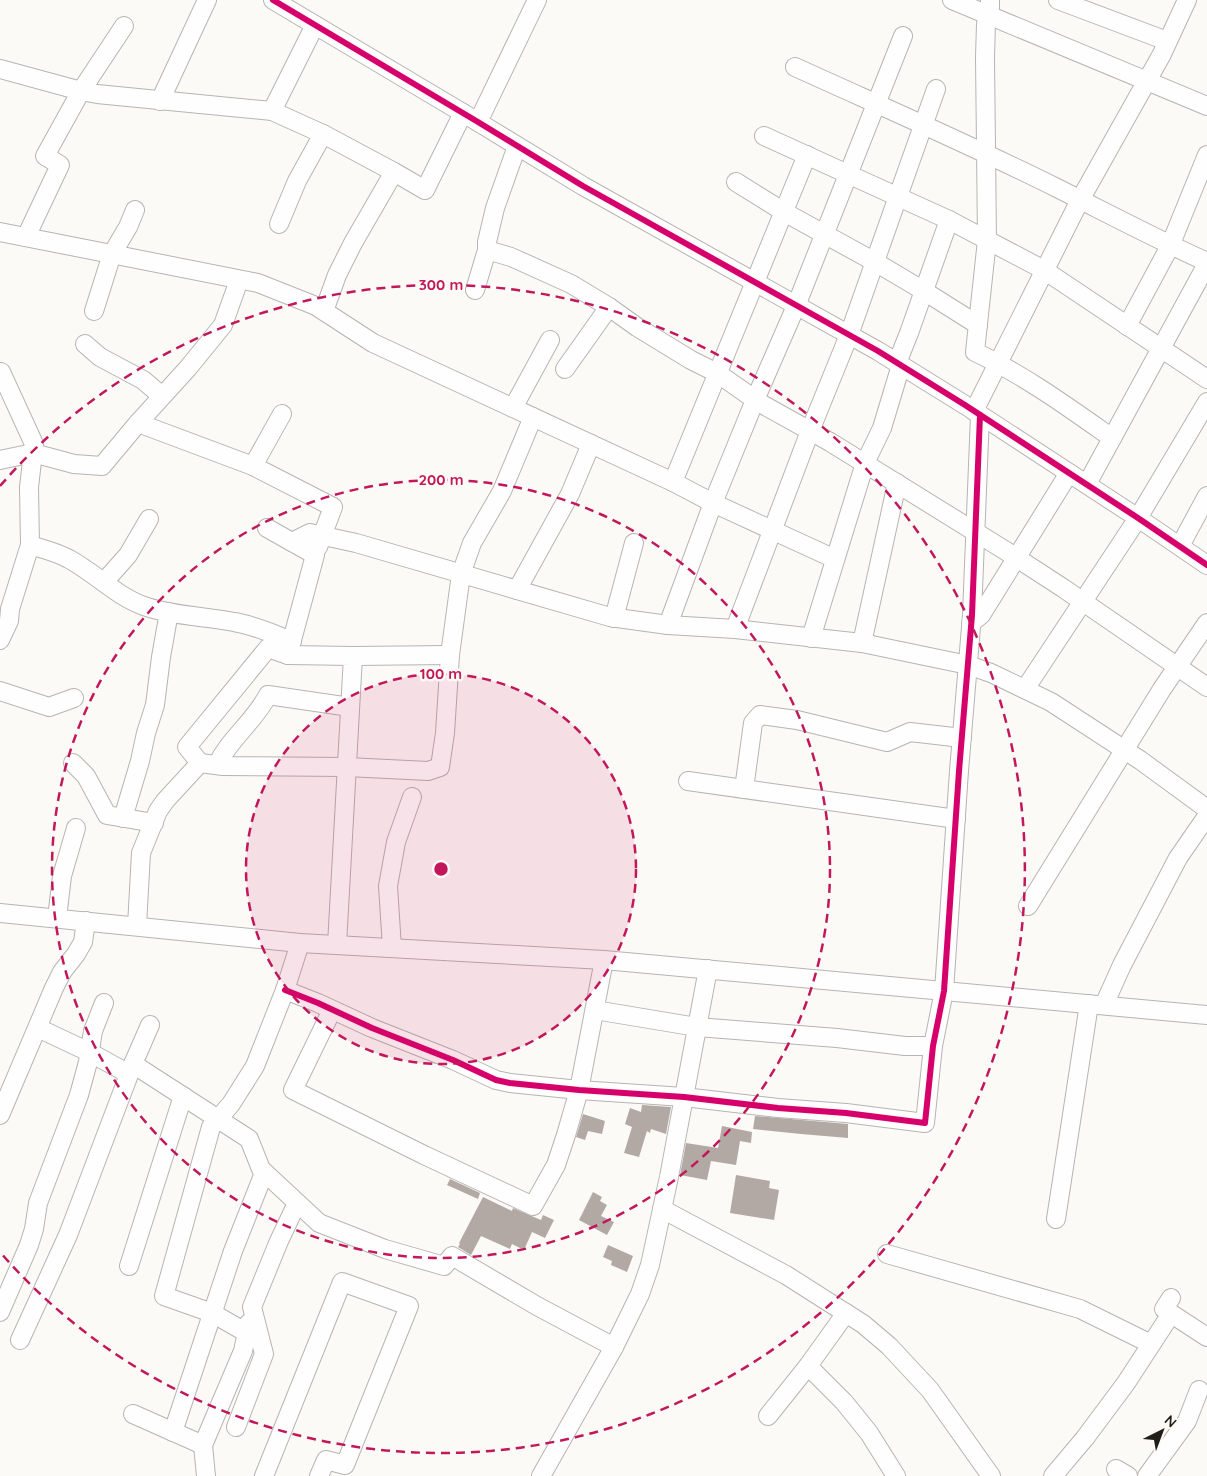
<svg xmlns="http://www.w3.org/2000/svg" width="1207" height="1476" viewBox="0 0 1207 1476" font-family="Quicksand,sans-serif">
  <style>
    .building { fill: #b3a9a4 }
    .lines { fill: none; stroke-linecap: round; stroke-linejoin: round }
    .minor-casing { stroke: #b7b4b1; stroke-width: 20 }
    .minor { stroke: #fffefe; stroke-width: 18 }
    .cycleway-casing { stroke: #fefaf5; stroke-width: 9 }
    .cycleway { stroke: #d6006c; stroke-width: 6 }
    .ring { fill: none; stroke: #c2185b; stroke-width: 2.5; stroke-dasharray: 9 6 }
    .centre { fill: #c2185b; stroke: #fefaf5; stroke-width: 2.5 }
    .ring-label { font-size: 15px; text-anchor: middle; font-weight: bold; fill: #c2185b; stroke: #fefaf5; stroke-width: 5; stroke-linejoin: round; paint-order: stroke }
  </style>
  <rect width="100%" height="100%" fill="#fcfaf7"/>
  <g class="building">
    <polygon points="642,1105 671,1107 666,1134 651,1129 650,1133 647,1131 639,1157 624,1153 632,1127 625,1124 630,1108 641,1112"/>
    <polygon points="583,1114 605,1121 602,1134 588,1131 585,1140 576,1137"/>
    <polygon points="755,1116 848,1124 848,1138 801,1134 753,1129"/>
    <polygon points="722,1126 752,1132 751,1143 740,1141 736,1165 711,1161 707,1180 680,1175 686,1143 718,1148"/>
    <polygon points="736,1175 770,1181 769,1188 779,1190 774,1220 730,1213"/>
    <polygon points="450,1179 480,1193 478,1199 447,1185"/>
    <polygon points="593,1192 602,1197 600,1201 607,1205 601,1216 614,1222 607,1235 579,1220"/>
    <polygon points="483,1197 512,1211 513,1208 541,1220 543,1215 554,1220 545,1238 532,1232 524,1250 512,1244 510,1249 481,1236 471,1255 458,1247 460,1244 459,1243"/>
    <polygon points="608,1245 633,1256 627,1272 611,1265 612,1261 603,1257"/>
  </g>
  <g class="lines">
    <g class="minor-casing">
      <g id="minor">
        <polyline points="273,0 478,122 583,186 878,351 965,405 1138,518 1207,565"/>
        <polyline points="952,0 1207,106"/>
        <path d="M990,0V8L986,24L985,57L987,240L975,352C1024,375 1068,407 1112,438"/>
        <polyline points="1058,0 1167,41"/>
        <path d="M795,67C883,107 971,145 1057,188C1107,213 1156,239 1207,262"/>
        <polyline points="0,69 81,91 97,94 272,111 323,134 394,172 425,190 463,113"/>
        <polyline points="160,101 207,0"/>
        <polyline points="272,111 315,25"/>
        <polyline points="478,122 537,0"/>
        <polyline points="764,136 949,220 1044,270 1207,379"/>
        <polyline points="736,182 784,212 875,262 924,291 978,325"/>
        <polyline points="279,224 297,181 323,134"/>
        <polyline points="0,232 258,283 316,306 373,343 673,482 713,503 835,559"/>
        <polyline points="26,237 60,165 45,156 81,91 124,26"/>
        <polyline points="487,250 511,257 571,284 609,307 637,327 691,360 717,373 760,403 830,442 1006,551 1063,588 1207,687"/>
        <polyline points="475,290 487,250 487,242 495,208 517,146"/>
        <polyline points="94,311 112,254 128,227 135,210"/>
        <polyline points="324,311 337,275 353,243 394,172"/>
        <polyline points="1127,326 1170,246 1207,155"/>
        <polyline points="85,344 100,357 143,380 162,396"/>
        <polyline points="897,363 909,333 949,220"/>
        <polyline points="565,369 609,307"/>
        <polyline points="513,408 550,340"/>
        <polyline points="974,411 1080,200 1162,54 1187,0"/>
        <polyline points="282,414 253,466 333,507 318,547"/>
        <polyline points="138,423 253,466"/>
        <polyline points="0,460 33,453 74,464 102,466 138,423 188,368 223,325 239,280"/>
        <polyline points="673,482 807,155"/>
        <polyline points="1087,484 1207,264"/>
        <polyline points="267,528 315,555 288,655 353,656 337,945"/>
        <polyline points="292,542 310,533 356,543 610,617 668,625 735,629 862,643 968,665 991,673 1051,702 1140,760 1207,809"/>
        <path d="M30,545C43,549 57,552 69,559C95,573 116,596 144,606C172,616 204,616 234,622C254,625 273,634 292,641"/>
        <polyline points="1180,546 1207,496"/>
        <polyline points="104,582 128,555 149,519"/>
        <polyline points="517,590 570,494 591,444"/>
        <polyline points="614,618 634,543"/>
        <polyline points="971,623 981,615 1069,473"/>
        <polyline points="668,625 713,503 755,400 796,306 903,36"/>
        <polyline points="735,629 810,431 849,335 936,89"/>
        <polyline points="811,638 865,463 882,428 901,365"/>
        <polyline points="0,640 9,621 10,609 30,545 29,487 34,444 1,372"/>
        <polyline points="862,643 897,483"/>
        <polyline points="353,656 450,655"/>
        <polyline points="1025,689 1138,518 1207,402"/>
        <polyline points="0,691 49,707 74,698"/>
        <polyline points="73,763 86,776 107,815 154,823"/>
        <polyline points="200,763 187,747 268,648 288,655"/>
        <path d="M217,765C229,739 254,722 268,695L350,707"/>
        <polyline points="688,781 956,819"/>
        <polyline points="744,789 753,723 760,715 797,720 887,742 910,732 962,738"/>
        <polyline points="123,818 140,761 146,733 155,705 161,657 169,612"/>
        <polyline points="1028,906 1162,689 1207,623"/>
        <polyline points="0,913 300,943 604,960 1207,1015"/>
        <polyline points="57,918 62,876 76,828"/>
        <polyline points="137,926 141,853 158,811 165,801 200,763 223,766 347,767 428,771 440,767 445,733 450,655 461,574 472,543 502,491 533,417"/>
        <polyline points="392,948 388,886 396,842 412,797"/>
        <polyline points="285,990 318,1003 372,1028 453,1060 496,1080 510,1083 579,1090 684,1097 778,1108 846,1113 925,1123 933,1046 944,991 959,771 972,615 980,415"/>
        <polyline points="1104,1005 1122,965 1178,858 1207,816"/>
        <polyline points="332,1010 293,1090 424,1155 533,1206 556,1165 566,1135 579,1090 604,960"/>
        <polyline points="595,1010 697,1027 837,1038 905,1046 933,1046"/>
        <polyline points="38,1028 89,1052 129,1074"/>
        <polyline points="133,1064 249,1139 261,1169 319,1223 385,1249 444,1266 452,1256 537,1306 614,1347"/>
        <polyline points="0,1115 54,988 62,972 76,954 83,942 86,921"/>
        <polyline points="662,1209 786,1275 863,1324 889,1346 930,1390 991,1476"/>
        <polyline points="1056,1219 1089,1004"/>
        <polyline points="887,1254 1080,1309 1151,1344"/>
        <polyline points="129,1266 183,1096"/>
        <polyline points="1171,1298 1164,1309 1207,1337"/>
        <polyline points="0,1312 29,1245 34,1229 38,1203 79,1095 88,1062 93,1031 104,1003"/>
        <polyline points="247,1333 212,1313 164,1296 211,1127 231,1104 255,1066 285,990 300,943"/>
        <polyline points="20,1340 68,1235 133,1064 150,1025"/>
        <polyline points="808,1366 844,1402 869,1433 896,1476"/>
        <polyline points="133,1414 203,1445"/>
        <polyline points="768,1416 808,1366 846,1313"/>
        <polyline points="236,1427 264,1354 252,1307 279,1241 297,1203"/>
        <polyline points="173,1432 233,1251 264,1173"/>
        <polyline points="1116,1469 1128,1476"/>
        <polyline points="206,1476 203,1445 243,1351 249,1323"/>
        <polyline points="264,1476 342,1282 409,1306 345,1465 326,1460 319,1476"/>
        <polyline points="541,1476 614,1347 640,1294 650,1265 669,1177 708,969"/>
        <polyline points="1053,1476 1085,1438 1126,1383 1171,1314"/>
        <polyline points="1147,1476 1187,1421 1199,1390"/>
      </g>
    </g>
    <use href="#minor" class="minor"/>
    <g class="cycleway-casing">
      <g id="cycleway">
        <polyline points="273,0 478,122 583,186 878,351 965,405 1138,518 1207,565"/>
        <polyline points="285,990 318,1003 372,1028 453,1060 496,1080 510,1083 579,1090 684,1097 778,1108 846,1113 925,1123 933,1046 944,991 959,771 972,615 980,415"/>
      </g>
    </g>
    <use href="#cycleway" class="cycleway"/>
  </g>
  <circle cx="441" cy="869" r="195" fill="#c2185b" fill-opacity=".12"/>
  <g class="ring">
    <circle cx="441" cy="869" r="195"/>
    <circle cx="441" cy="869" r="389"/>
    <path d="M0 486A584 584 0 1 1 0 1252"/>
  </g>
  <circle cx="441" cy="869" r="8" class="centre"/>
  <g class="ring-label">
    <text x="441" y="290">300 m</text>
    <text x="441" y="485">200 m</text>
    <text x="441" y="679">100 m</text>
  </g>
  <g transform="translate(1162 1431) rotate(42)" stroke="#fefaf5" stroke-width="4" paint-order="stroke">
  <path d="M0-4L9 19L0 12L-9 19Z" fill="#211d19"/>
  <text y="-8" font-size="14" font-weight="bold" text-anchor="middle" fill="#211d19">N</text>
  </g>
</svg>
